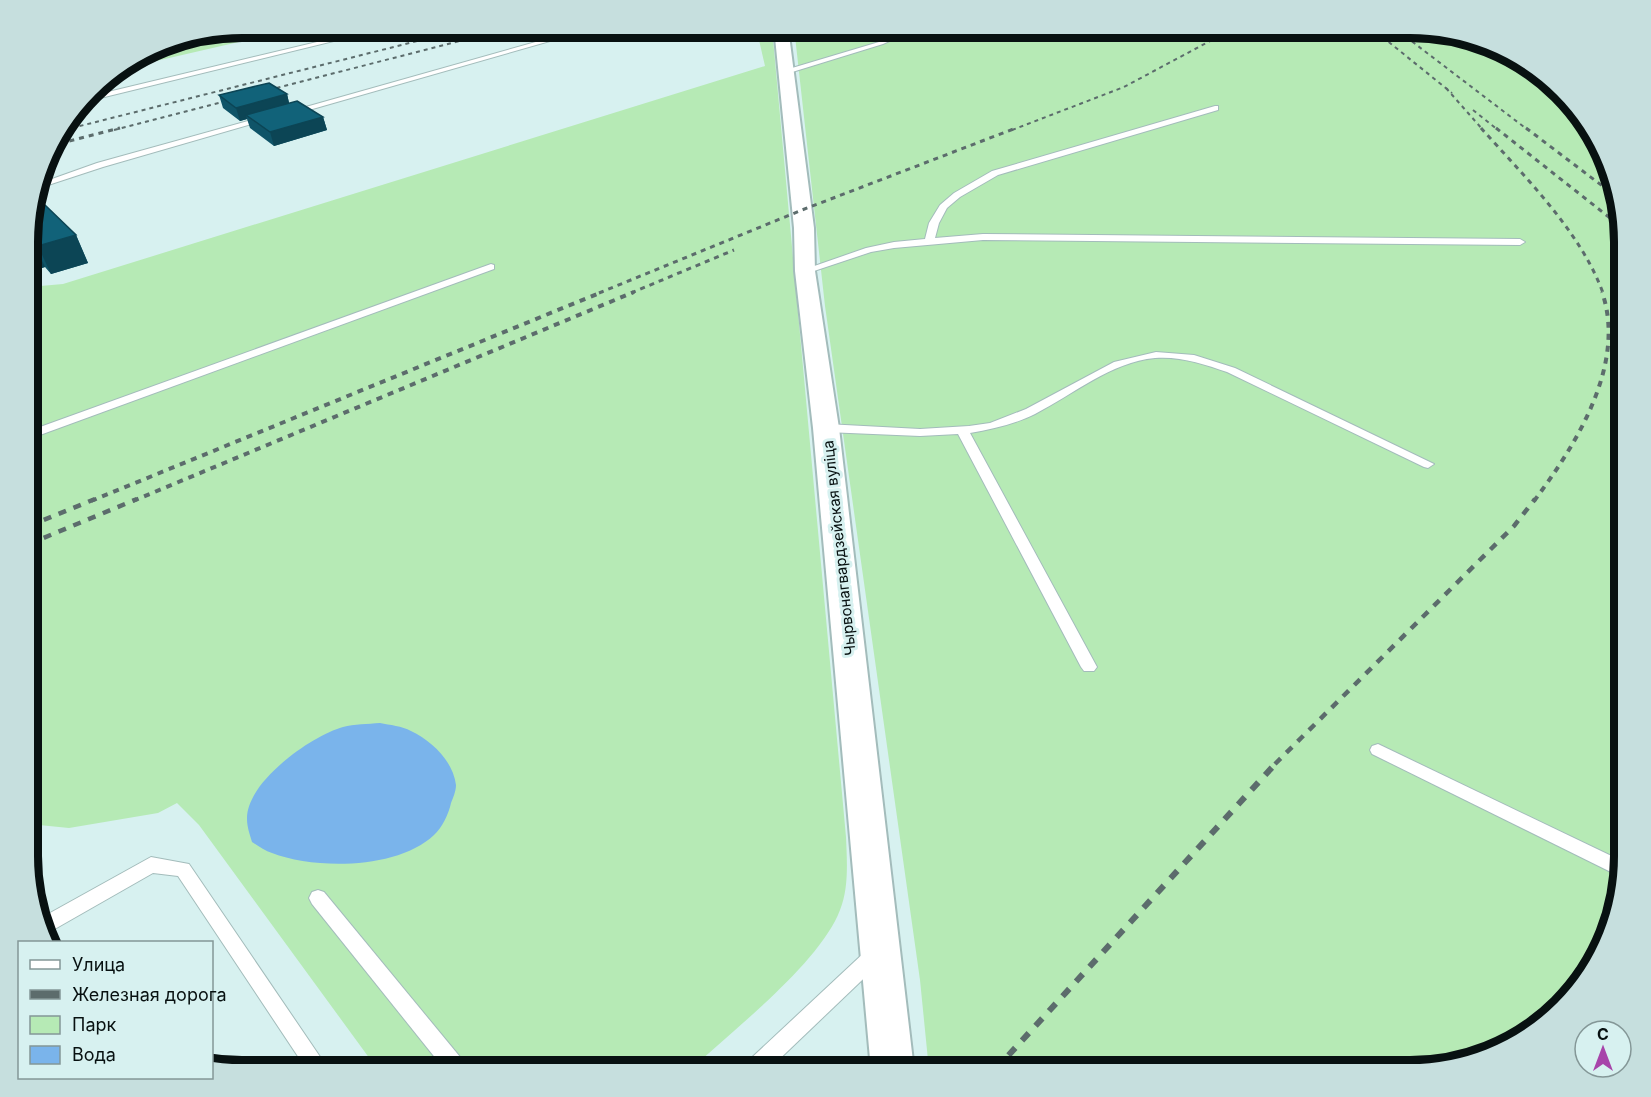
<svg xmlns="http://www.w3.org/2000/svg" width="1651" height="1097" viewBox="0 0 1651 1097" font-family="Inter,sans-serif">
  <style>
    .green { fill: #b6eab5 }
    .water { fill: #7ab4eb }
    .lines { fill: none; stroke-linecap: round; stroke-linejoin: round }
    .service-casing { stroke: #a3bcbb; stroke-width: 2 }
    .minor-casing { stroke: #a3bcbb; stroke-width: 4 }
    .service { fill: #fff; fill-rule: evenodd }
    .minor { fill: #fff; fill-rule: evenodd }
    .rail-far4 { stroke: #5c6c6c; stroke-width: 2; stroke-dasharray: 4 4; stroke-linecap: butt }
    .rail-far3 { stroke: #5c6c6c; stroke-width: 3; stroke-dasharray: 5 5; stroke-linecap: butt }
    .rail-far2 { stroke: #5c6c6c; stroke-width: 4; stroke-dasharray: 6 6; stroke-linecap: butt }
    .rail-far1 { stroke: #5c6c6c; stroke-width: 4.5; stroke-dasharray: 8 8; stroke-linecap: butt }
    .rail { stroke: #5c6c6c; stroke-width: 6; stroke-dasharray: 10 10; stroke-linecap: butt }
    .wall { fill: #0f5468 }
    .shaded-wall { fill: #0c4555 }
    .building { fill: #116279; stroke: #0c4555; stroke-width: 1.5 }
    .labels { text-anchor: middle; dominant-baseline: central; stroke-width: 6; stroke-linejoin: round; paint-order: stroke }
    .street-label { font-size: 15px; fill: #081111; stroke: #d7f1f0 }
    .rim { fill: none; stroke: #081111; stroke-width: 8 }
  </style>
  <rect width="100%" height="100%" fill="#d7f1f0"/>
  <g class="green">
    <polygon points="281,27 304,27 117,70 132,61"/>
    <path d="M752,27H771L773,39L846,837C847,861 849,888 840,910C820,963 732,1031 690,1070H378L199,825L177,803L158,813L69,828L29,824V287L63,284L765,66L759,40Z"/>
    <polygon points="794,27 1409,27 1478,38 1529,63 1595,135 1624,228 1624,869 1588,975 1516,1041 1423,1070 929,1070 920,980 825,306"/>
  </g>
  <path class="water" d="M380,723C390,725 402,726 411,731C432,741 453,761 456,785C456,791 453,798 451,803C449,813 442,828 434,835C398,869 316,870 272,853C265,851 258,846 252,842C250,835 247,827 247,819C246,782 311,736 343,727C354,724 368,724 380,723Z"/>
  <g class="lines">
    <g class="service-casing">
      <g id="service">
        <polygon points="380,27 391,27 84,102 87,97"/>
        <polygon points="589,27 599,27 295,114 288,112"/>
        <polygon points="901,27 908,27 896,38 883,44 789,73 782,71 879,42 892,36"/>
        <polygon points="1215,106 1218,106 1218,110 998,175 960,197 947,208 939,223 935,238 983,234 1520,239 1525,242 1520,245 983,240 894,248 871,252 805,274 800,271 866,248 894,242 925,239 929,223 940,205 954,193 992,171"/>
        <polygon points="262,117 269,119 103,167 36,189 38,184 97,163"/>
        <polygon points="491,264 494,265 494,269 29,439 29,431"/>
        <path d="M1156,352L1194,355L1235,368L1434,464L1428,468L1424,467L1227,372C1204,364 1180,356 1155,358C1111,362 1074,394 1035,414C1015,424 993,429 970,433L1097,667L1094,671H1084L1081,667L958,434L920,436L826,432L820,428L826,424L920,429L969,426L990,423L1026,409L1114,362Z"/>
        <polygon points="1378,744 1624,862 1621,877 1372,754 1370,750 1372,746"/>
        <polygon points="151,857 189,864 329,1070 307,1070 178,876 153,873 46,934 41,918"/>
        <polygon points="318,890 324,892 465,1063 468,1070 445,1070 312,904 309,898 312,892"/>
        <polygon points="874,947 881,950 883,956 881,962 768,1070 743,1070 746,1063 867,950"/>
      </g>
    </g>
    <g class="minor-casing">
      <polygon id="minor" points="774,27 788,27 814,228 815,271 839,428 914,1070 871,1070 813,428 795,271 794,228"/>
    </g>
    <use href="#service" class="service"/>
    <use href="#minor" class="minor"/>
    <g class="rail-far4">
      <polyline points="1370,27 1452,93"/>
      <polyline points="1393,27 1528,130"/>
      <polyline points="1446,88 1483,130"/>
      <polyline points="261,92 514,27"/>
      <polyline points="1473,110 1498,130"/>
      <polyline points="64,130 473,27"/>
      <polyline points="114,130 238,98"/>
      <polyline points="1012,130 1124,87 1210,41 1223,27"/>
    </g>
    <g class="rail-far3">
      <path d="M1481,128C1524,176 1581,232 1603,293"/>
      <polyline points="1496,128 1624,229"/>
      <polyline points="1526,128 1613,194"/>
      <polyline points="62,130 70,128"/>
      <polyline points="50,146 120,128"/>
      <polyline points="599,293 802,210 1016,128"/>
      <polyline points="631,293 734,250"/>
    </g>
    <g class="rail-far2">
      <polyline points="91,501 602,292"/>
      <polyline points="133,501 634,292"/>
      <path d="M1534,501C1576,445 1627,364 1602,292"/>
    </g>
    <g class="rail-far1">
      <polyline points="29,526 95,499"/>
      <polyline points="29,544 137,499"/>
      <polyline points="1275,764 1514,526 1535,499"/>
    </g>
    <polyline class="rail" points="995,1070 1277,762"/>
  </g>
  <g class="wall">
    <polygon points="287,94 289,103 323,117 327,130 274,146 250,128 247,119 240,121 223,108 219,95"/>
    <polygon points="29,214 76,235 88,263 51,274 45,267 29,272"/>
  </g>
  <g class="shaded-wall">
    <polygon points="287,94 290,107 246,115 247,119 240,121 236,108"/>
    <polygon points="323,117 327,130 274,146 270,132"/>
    <polygon points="76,235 88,263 51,274 38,246"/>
    <polygon points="29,240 32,240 45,267 29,272"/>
  </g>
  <g class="building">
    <polygon points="269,83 287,94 236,108 219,95"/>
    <polygon points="297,101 323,117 270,132 246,115"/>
    <polygon points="45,205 76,235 38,246 32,240 29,240 29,214 30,209"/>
  </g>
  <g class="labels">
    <g class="street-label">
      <text transform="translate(839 548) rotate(-96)">Чырвонагвардзейская вуліца</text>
    </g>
  </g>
  <path d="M0 0H1651V1097H0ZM242 38H1410A204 204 0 0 1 1614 242V856A204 204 0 0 1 1410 1060H242A204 204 0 0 1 38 856V242A204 204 0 0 1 242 38Z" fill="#c6dfde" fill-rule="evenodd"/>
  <path class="rim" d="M242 38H1410A204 204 0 0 1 1614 242V856A204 204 0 0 1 1410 1060H242A204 204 0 0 1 38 856V242A204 204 0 0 1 242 38Z"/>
  <rect x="18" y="941" width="195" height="138" fill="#d7f1f0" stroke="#849797" stroke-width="1.5"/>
  <rect x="30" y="960" width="30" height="9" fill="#ffffff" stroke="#849797" stroke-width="1.5"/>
  <text x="72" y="971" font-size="18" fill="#081111">Улица</text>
  <rect x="30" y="990" width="30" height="9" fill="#5c6c6c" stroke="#849797" stroke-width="1.5"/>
  <text x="72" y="1001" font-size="18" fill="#081111">Железная дорога</text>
  <rect x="30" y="1016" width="30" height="18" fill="#b6eab5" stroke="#849797" stroke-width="1.5"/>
  <text x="72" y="1031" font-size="18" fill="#081111">Парк</text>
  <rect x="30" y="1046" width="30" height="18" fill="#7ab4eb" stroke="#849797" stroke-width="1.5"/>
  <text x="72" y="1061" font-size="18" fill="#081111">Вода</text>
  <g transform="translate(1603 1049)"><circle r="28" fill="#d7f1f0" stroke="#849797" stroke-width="1.5"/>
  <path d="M0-4.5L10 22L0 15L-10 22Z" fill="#a744aa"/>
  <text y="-9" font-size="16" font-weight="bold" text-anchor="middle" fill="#081111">С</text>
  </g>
</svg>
